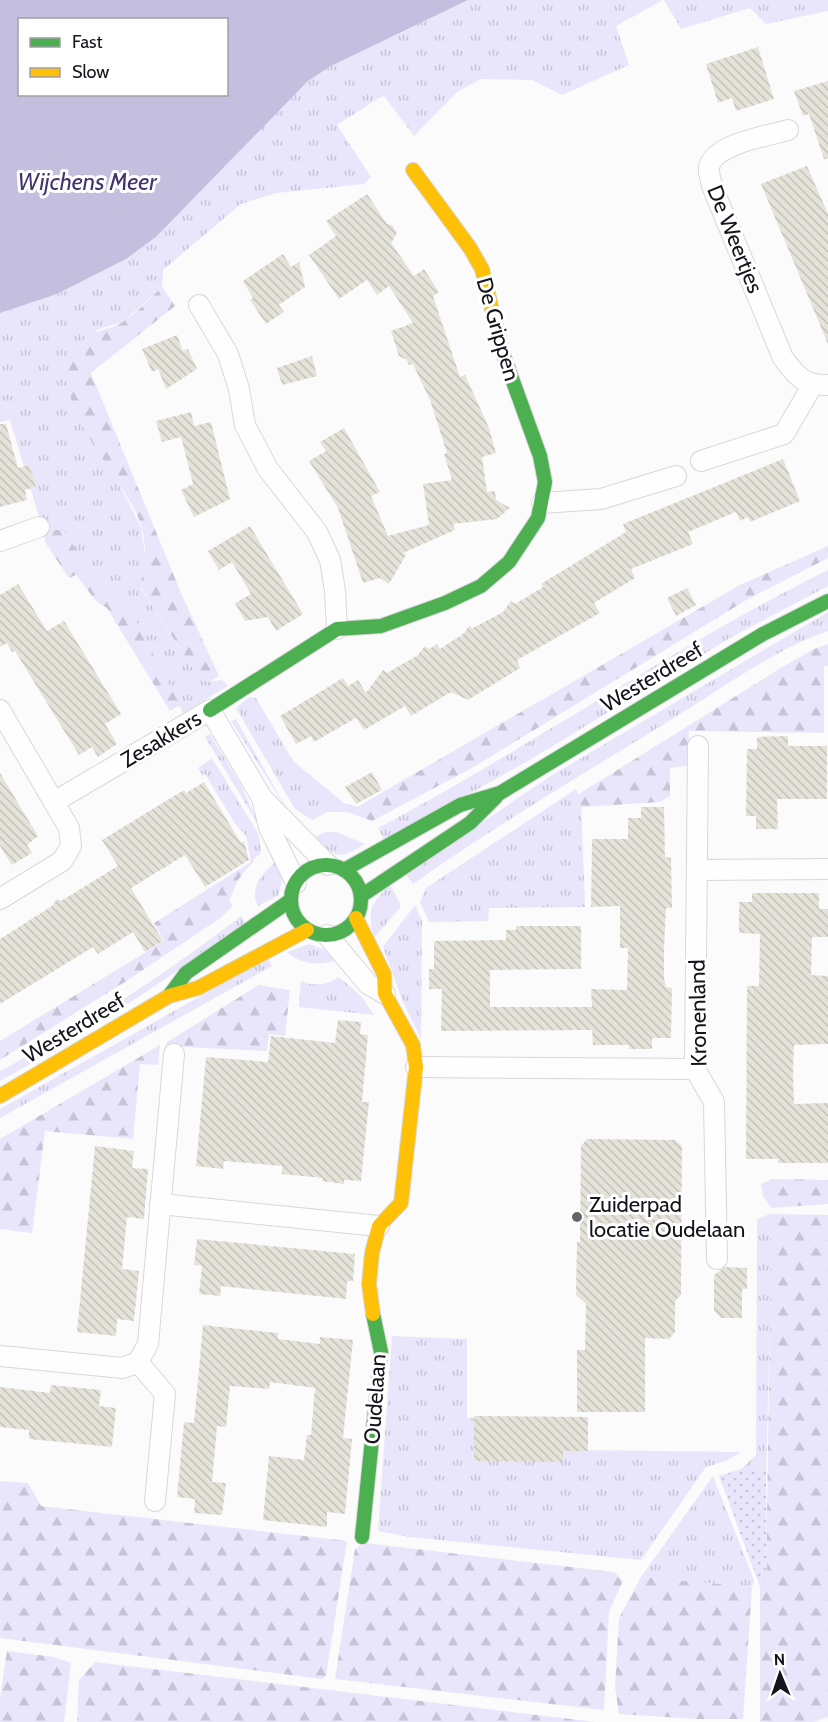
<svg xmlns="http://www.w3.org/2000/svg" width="828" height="1722" viewBox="0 0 828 1722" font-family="Cabin,sans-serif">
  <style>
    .grass { fill: url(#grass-tufts) }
    .forest { fill: url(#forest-firs) }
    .park { fill: url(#park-dots) }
    .water { fill: #c4bedf; fill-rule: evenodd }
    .building { fill: url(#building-back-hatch) }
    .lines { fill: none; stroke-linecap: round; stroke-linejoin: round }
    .street-casing { stroke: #d8d7db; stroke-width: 22 }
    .fast-casing { stroke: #d8d7db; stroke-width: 16 }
    .slow-casing { stroke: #d8d7db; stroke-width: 16 }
    .street { stroke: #fefefe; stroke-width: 20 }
    .fast { stroke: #4caf50; stroke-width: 14 }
    .slow { stroke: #ffc107; stroke-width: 14 }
    .poi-dot { fill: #66656a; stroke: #fff; stroke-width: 2 }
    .labels { text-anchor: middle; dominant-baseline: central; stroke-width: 6; stroke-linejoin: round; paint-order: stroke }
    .street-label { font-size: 22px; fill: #15141c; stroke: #fff }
    .poi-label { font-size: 22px; fill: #15141c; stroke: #fff; text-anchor: start }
    .water-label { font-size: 24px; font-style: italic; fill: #43346f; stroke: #fff }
  </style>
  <defs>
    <pattern id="grass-tufts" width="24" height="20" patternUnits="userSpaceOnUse" patternTransform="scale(1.5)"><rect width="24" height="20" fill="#e9e6fc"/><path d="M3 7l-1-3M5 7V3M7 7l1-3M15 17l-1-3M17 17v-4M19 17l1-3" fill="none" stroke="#c7c4d7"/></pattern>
    <pattern id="forest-firs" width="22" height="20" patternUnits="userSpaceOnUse" patternTransform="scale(1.5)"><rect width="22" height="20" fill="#e9e6fc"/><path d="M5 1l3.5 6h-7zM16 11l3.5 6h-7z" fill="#c7c4d7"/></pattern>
    <pattern id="park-dots" width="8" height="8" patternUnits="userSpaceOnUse" patternTransform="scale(1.5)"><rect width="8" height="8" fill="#e9e6fc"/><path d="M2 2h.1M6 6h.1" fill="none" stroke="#c7c4d7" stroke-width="1.8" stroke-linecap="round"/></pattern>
    <pattern id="building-back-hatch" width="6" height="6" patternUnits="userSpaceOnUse" patternTransform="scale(1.5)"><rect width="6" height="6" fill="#e5e3d9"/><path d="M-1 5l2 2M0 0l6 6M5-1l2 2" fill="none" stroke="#c4c2ba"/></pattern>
  </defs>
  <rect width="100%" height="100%" fill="#fbfbfb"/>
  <g class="grass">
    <polygon points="468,0 663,0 616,26 629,65 562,95 532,80 481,79 457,92 414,136 384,96 379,98 337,125 371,177 364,184 276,193 241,204 163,270 162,287 123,322 99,329 78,345 119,484 141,527 146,562 140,587 193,669 207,682 222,680 228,686 183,713 128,606 110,605 64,530 43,530 10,420 0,422 0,313 57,294 126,259 156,237 308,81 331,66"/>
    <polygon points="664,0 828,0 828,11 766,24 750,8 681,29"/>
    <path d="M828,570V586L730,638L533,758L385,841L378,828C531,747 673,647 828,570Z"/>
    <path d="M828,612V631C773,650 723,688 674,718C586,772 497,825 413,884L406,874L549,777Z"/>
    <polygon points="249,697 256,698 293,761 344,803 312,820 295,809 236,708"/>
    <polygon points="236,719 289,813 231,721"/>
    <polygon points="210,734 242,787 261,829 205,737"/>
    <polygon points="212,758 259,835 261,853 251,862 246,836 234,822 205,774 203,776 198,768"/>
    <polygon points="576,789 581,799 585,907 489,908 488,921 429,922 420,902 426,888"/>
    <path d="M325,832H337L365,844C339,860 335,858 313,838Z"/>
    <path d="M278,860L282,881L278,896L258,906C248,888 264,871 278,860Z"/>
    <path d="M390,885L400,903L399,909L374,938C367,910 370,905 390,885Z"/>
    <polygon points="415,905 422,921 421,1039 402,1000 383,947"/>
    <path d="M241,916L246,924C166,979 86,1034 0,1081V1071C84,1027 166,974 241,916Z"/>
    <path d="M309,944L325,950L337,960C319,966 302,965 287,952Z"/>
    <polygon points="268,958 272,966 0,1118 0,1109"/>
    <path d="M339,977L361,996L374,1015L299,1007L301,981C315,987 326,985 339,977Z"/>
    <polygon points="770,1214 771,1294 766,1469 741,1469 756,1455 757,1219"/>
    <polygon points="392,1336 467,1339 467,1418 573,1419 572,1450 741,1452 726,1461 706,1467 641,1560 410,1537 378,1531"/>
    <polygon points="713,1476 754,1580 752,1587 641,1577"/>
  </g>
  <g class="forest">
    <path d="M162,287L175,306L91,373L181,593L219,676L207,683L193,669L140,586C145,567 147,548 142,528C127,476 39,401 77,347C91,327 109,332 124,321C138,312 150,298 162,287Z"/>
    <polygon points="43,530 64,530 110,604 128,606 180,705 170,711 107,608 96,601 76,575 69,578 45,542"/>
    <polygon points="828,546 828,558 748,599 472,768 372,821 348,812 325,812 344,803 357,807 740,585"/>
    <polygon points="828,644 828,666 824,666 824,733 689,731 688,766 670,768 670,796 660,802 581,807 579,794 779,669 814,649"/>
    <polygon points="254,860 238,880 229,901 233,906 219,919 128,980 0,1060 0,1041 164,941 154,923"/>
    <polygon points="259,985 290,990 285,1036 269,1034 267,1051 166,1046 167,1042"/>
    <polygon points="160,1045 158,1065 140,1064 133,1139 45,1131 32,1233 0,1229 0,1139"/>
    <polygon points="773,1179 828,1180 828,1204 771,1208 763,1196 761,1184"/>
    <path d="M770,1214L828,1215V1717L814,1722H760V1587L767,1577C766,1456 772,1335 770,1214Z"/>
    <polygon points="0,1481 28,1483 41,1506 347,1541 326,1676 322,1679 0,1638"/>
    <polygon points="365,1543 614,1572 623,1581 609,1611 604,1710 335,1679 355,1549"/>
    <polygon points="641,1577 752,1587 743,1719 696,1719 619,1714 615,1687 619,1618"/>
    <polygon points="7,1651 54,1657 71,1663 64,1722 0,1722 0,1698"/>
    <polygon points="95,1662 595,1722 77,1722 79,1680"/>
  </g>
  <polygon class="park" points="741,1469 766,1469 767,1577 760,1587 719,1476"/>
  <path class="water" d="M0,0H468L331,66L308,81L156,237L126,259L57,294L0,313ZM20,20H226V94H20Z"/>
  <g class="building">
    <polygon points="758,47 774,99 736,111 732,98 718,103 706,64"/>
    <polygon points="828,81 828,159 824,159 809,114 803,116 794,91"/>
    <polygon points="807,166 828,214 828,344 761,184"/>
    <polygon points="367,194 387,224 392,225 397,233 391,243 414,276 424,269 439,292 433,296 460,377 465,375 489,428 496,453 482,457 487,492 495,491 496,500 510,508 497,519 453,524 455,530 403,553 406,555 389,584 380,578 363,583 338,508 309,461 326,451 320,442 344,428 380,492 371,496 388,536 429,525 423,484 452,480 444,454 447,453 430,400 413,364 409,365 407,360 399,356 391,331 413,323 389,286 377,295 367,280 339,299 309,255 336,236 326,221"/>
    <polygon points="283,254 291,267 299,262 305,287 279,305 284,312 266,324 250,300 253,298 243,281"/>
    <polygon points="177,335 183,351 188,349 197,369 166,389 158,369 152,372 142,349"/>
    <polygon points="312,356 317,376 282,385 277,368"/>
    <polygon points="191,412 194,426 211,422 230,499 194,517 181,490 193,484 181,437 162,442 156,421"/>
    <polygon points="0,424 6,424 18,468 29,465 36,487 25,490 27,500 0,507"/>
    <polygon points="783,459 800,501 750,522 748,517 740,521 736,512 688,532 693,544 631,569 635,578 594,603 600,613 517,660 520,668 468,700 451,692 411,716 405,706 364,730 356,718 314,742 311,736 296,744 280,716 343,678 348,686 358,680 366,693 383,670 387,673 418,655 425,646 429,649 437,644 440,649 463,634 469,626 473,628 503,612 511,601 515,604 543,587 541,584 626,532 623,524"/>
    <polygon points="250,526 303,614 276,631 268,617 245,621 235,603 251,594 232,562 219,570 208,551"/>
    <polygon points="18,584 47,631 64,621 121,714 105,724 117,744 98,757 92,747 79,755 15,651 12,652 7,643 0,647 0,595"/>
    <polygon points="687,588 696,605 676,616 667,598"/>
    <polygon points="788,736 788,746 827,746 827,799 777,799 778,829 756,829 756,816 746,816 747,749 757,749 757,737"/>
    <polygon points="372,772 382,790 356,804 345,787"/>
    <polygon points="0,773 38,836 27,845 32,853 12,865 0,846"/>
    <polygon points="204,782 241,843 244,841 249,860 205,887 185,855 131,888 163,941 145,952 133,932 98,954 93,947 0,1004 0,939 52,906 57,899 61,901 118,866 102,840 184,790 186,793"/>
    <polygon points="641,807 664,807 665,857 671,858 672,908 666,908 664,948 664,978 666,987 672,988 671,1038 652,1038 652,1049 629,1049 629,1045 593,1045 592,1030 441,1031 442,989 429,989 429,969 434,969 434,941 506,940 506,930 516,930 516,926 581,926 581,969 490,970 490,1007 592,1007 591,989 627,990 628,948 620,948 620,906 591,907 592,839 628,839 628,818 641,818"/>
    <polygon points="752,893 819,893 819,909 828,909 828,937 812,937 811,975 828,976 828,1044 794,1045 793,1073 794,1104 828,1103 828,1163 778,1163 778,1159 746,1159 747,986 759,986 760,934 739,933 739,902 752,902"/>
    <polygon points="338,1020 361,1022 360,1034 368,1035 362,1102 369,1102 361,1181 344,1180 344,1184 322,1181 323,1178 282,1174 282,1166 224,1161 223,1169 196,1166 206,1057 268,1062 271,1036 335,1043"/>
    <polygon points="587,1139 675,1140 682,1146 681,1295 675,1301 675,1332 669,1339 645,1338 645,1412 577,1412 577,1350 585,1350 586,1304 576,1295 577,1242 580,1242 581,1146"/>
    <polygon points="95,1146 134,1151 132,1168 148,1169 144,1219 127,1217 122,1269 139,1271 134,1321 117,1319 116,1336 77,1332"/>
    <polygon points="197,1239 355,1254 353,1281 347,1281 346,1299 221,1286 220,1296 199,1294 202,1266 194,1265"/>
    <polygon points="725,1267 747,1268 747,1289 742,1289 742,1318 721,1318 714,1311 714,1275"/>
    <polygon points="203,1325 278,1333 278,1339 320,1344 320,1337 353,1340 343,1438 352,1439 345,1514 327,1512 327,1527 263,1520 269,1456 304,1460 307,1435 311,1435 315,1388 270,1382 269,1389 230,1386 226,1427 217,1426 212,1482 226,1483 222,1515 194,1513 195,1499 177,1497 184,1422 194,1423"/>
    <polygon points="51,1385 101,1390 99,1406 116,1408 112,1447 29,1439 29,1430 0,1427 0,1387 50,1393"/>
    <polygon points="474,1416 588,1417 588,1451 563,1451 563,1462 474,1461"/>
  </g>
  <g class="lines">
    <g class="street-casing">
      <g id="street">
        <path d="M788,130C767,136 714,144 709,167C708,172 711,180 712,186L783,358C797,376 803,386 828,385"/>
        <polyline points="199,305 228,354 239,389 245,425 268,469 317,532 330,560 335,591 337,629"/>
        <polyline points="701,461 784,434 812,386"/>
        <polyline points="542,503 601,499 676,476"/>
        <polyline points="0,541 39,527"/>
        <polyline points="0,710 69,828 71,846 62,861 0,899"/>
        <polyline points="698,746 695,1069 714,1102 717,1259"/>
        <polyline points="262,798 328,865"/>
        <polyline points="54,802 210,710 262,798 269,827 296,883"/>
        <polyline points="698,870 828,869"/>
        <polyline points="327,935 368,984 385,994"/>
        <polyline points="416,1067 695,1069"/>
        <polyline points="160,1204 379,1226"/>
        <polyline points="0,1356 123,1368 138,1362 148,1344 174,1054"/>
        <polyline points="138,1362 165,1394 155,1501"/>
      </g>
    </g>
    <g class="fast-casing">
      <g id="fast">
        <polyline points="210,710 337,629 381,626 445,603 481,586 509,562 538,518 545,482 540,456 502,351"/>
        <circle cx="326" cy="900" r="35"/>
        <polyline points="344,870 460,805 500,793 763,634 828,601"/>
        <polyline points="361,896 470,823 496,797"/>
        <polyline points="169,996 186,973 291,900"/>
        <polyline points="362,1537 381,1352 373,1314"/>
      </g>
    </g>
    <g class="slow-casing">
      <g id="slow">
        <polyline points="413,170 470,248 482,269 502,351"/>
        <polyline points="356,918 384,974 385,994 413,1045 416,1067 401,1203 379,1226 372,1253 369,1284 373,1314"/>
        <polyline points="0,1096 169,996 198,988 307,930"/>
      </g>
    </g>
    <use href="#street" class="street"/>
    <use href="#fast" class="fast"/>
    <use href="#slow" class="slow"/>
  </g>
  <circle class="poi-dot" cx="577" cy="1217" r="6"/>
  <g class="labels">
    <g class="street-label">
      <text transform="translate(735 239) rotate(68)">De Weertjes</text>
      <text transform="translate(498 329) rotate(74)">De Grippen</text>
      <text transform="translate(652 677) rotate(-31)">Westerdreef</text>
      <text transform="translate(161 739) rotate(-31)">Zesakkers</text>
      <text transform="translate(698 1013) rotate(-91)">Kronenland</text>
      <text transform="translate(74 1028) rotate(-31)">Westerdreef</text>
      <text transform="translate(375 1399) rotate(-86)">Oudelaan</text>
    </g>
    <g class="poi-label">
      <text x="589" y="1204">Zuiderpad<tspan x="589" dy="25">locatie Oudelaan</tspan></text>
    </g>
    <g class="water-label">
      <text x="87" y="181">Wijchens Meer</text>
    </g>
  </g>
  <rect x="18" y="18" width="210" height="78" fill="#ffffff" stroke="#a1a1a4" stroke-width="1.5"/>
  <rect x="30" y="38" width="30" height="9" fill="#4caf50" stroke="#a1a1a4" stroke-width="1.5"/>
  <text x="72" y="48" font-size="18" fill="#15141c">Fast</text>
  <rect x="30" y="68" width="30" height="9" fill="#ffc107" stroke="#a1a1a4" stroke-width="1.5"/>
  <text x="72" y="78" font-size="18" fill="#15141c">Slow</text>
  <g transform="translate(780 1674) rotate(358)" stroke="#ffffff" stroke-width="4.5" paint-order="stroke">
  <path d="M0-4.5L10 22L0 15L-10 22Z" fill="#15141c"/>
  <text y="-9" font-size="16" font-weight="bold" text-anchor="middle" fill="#15141c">N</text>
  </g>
</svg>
